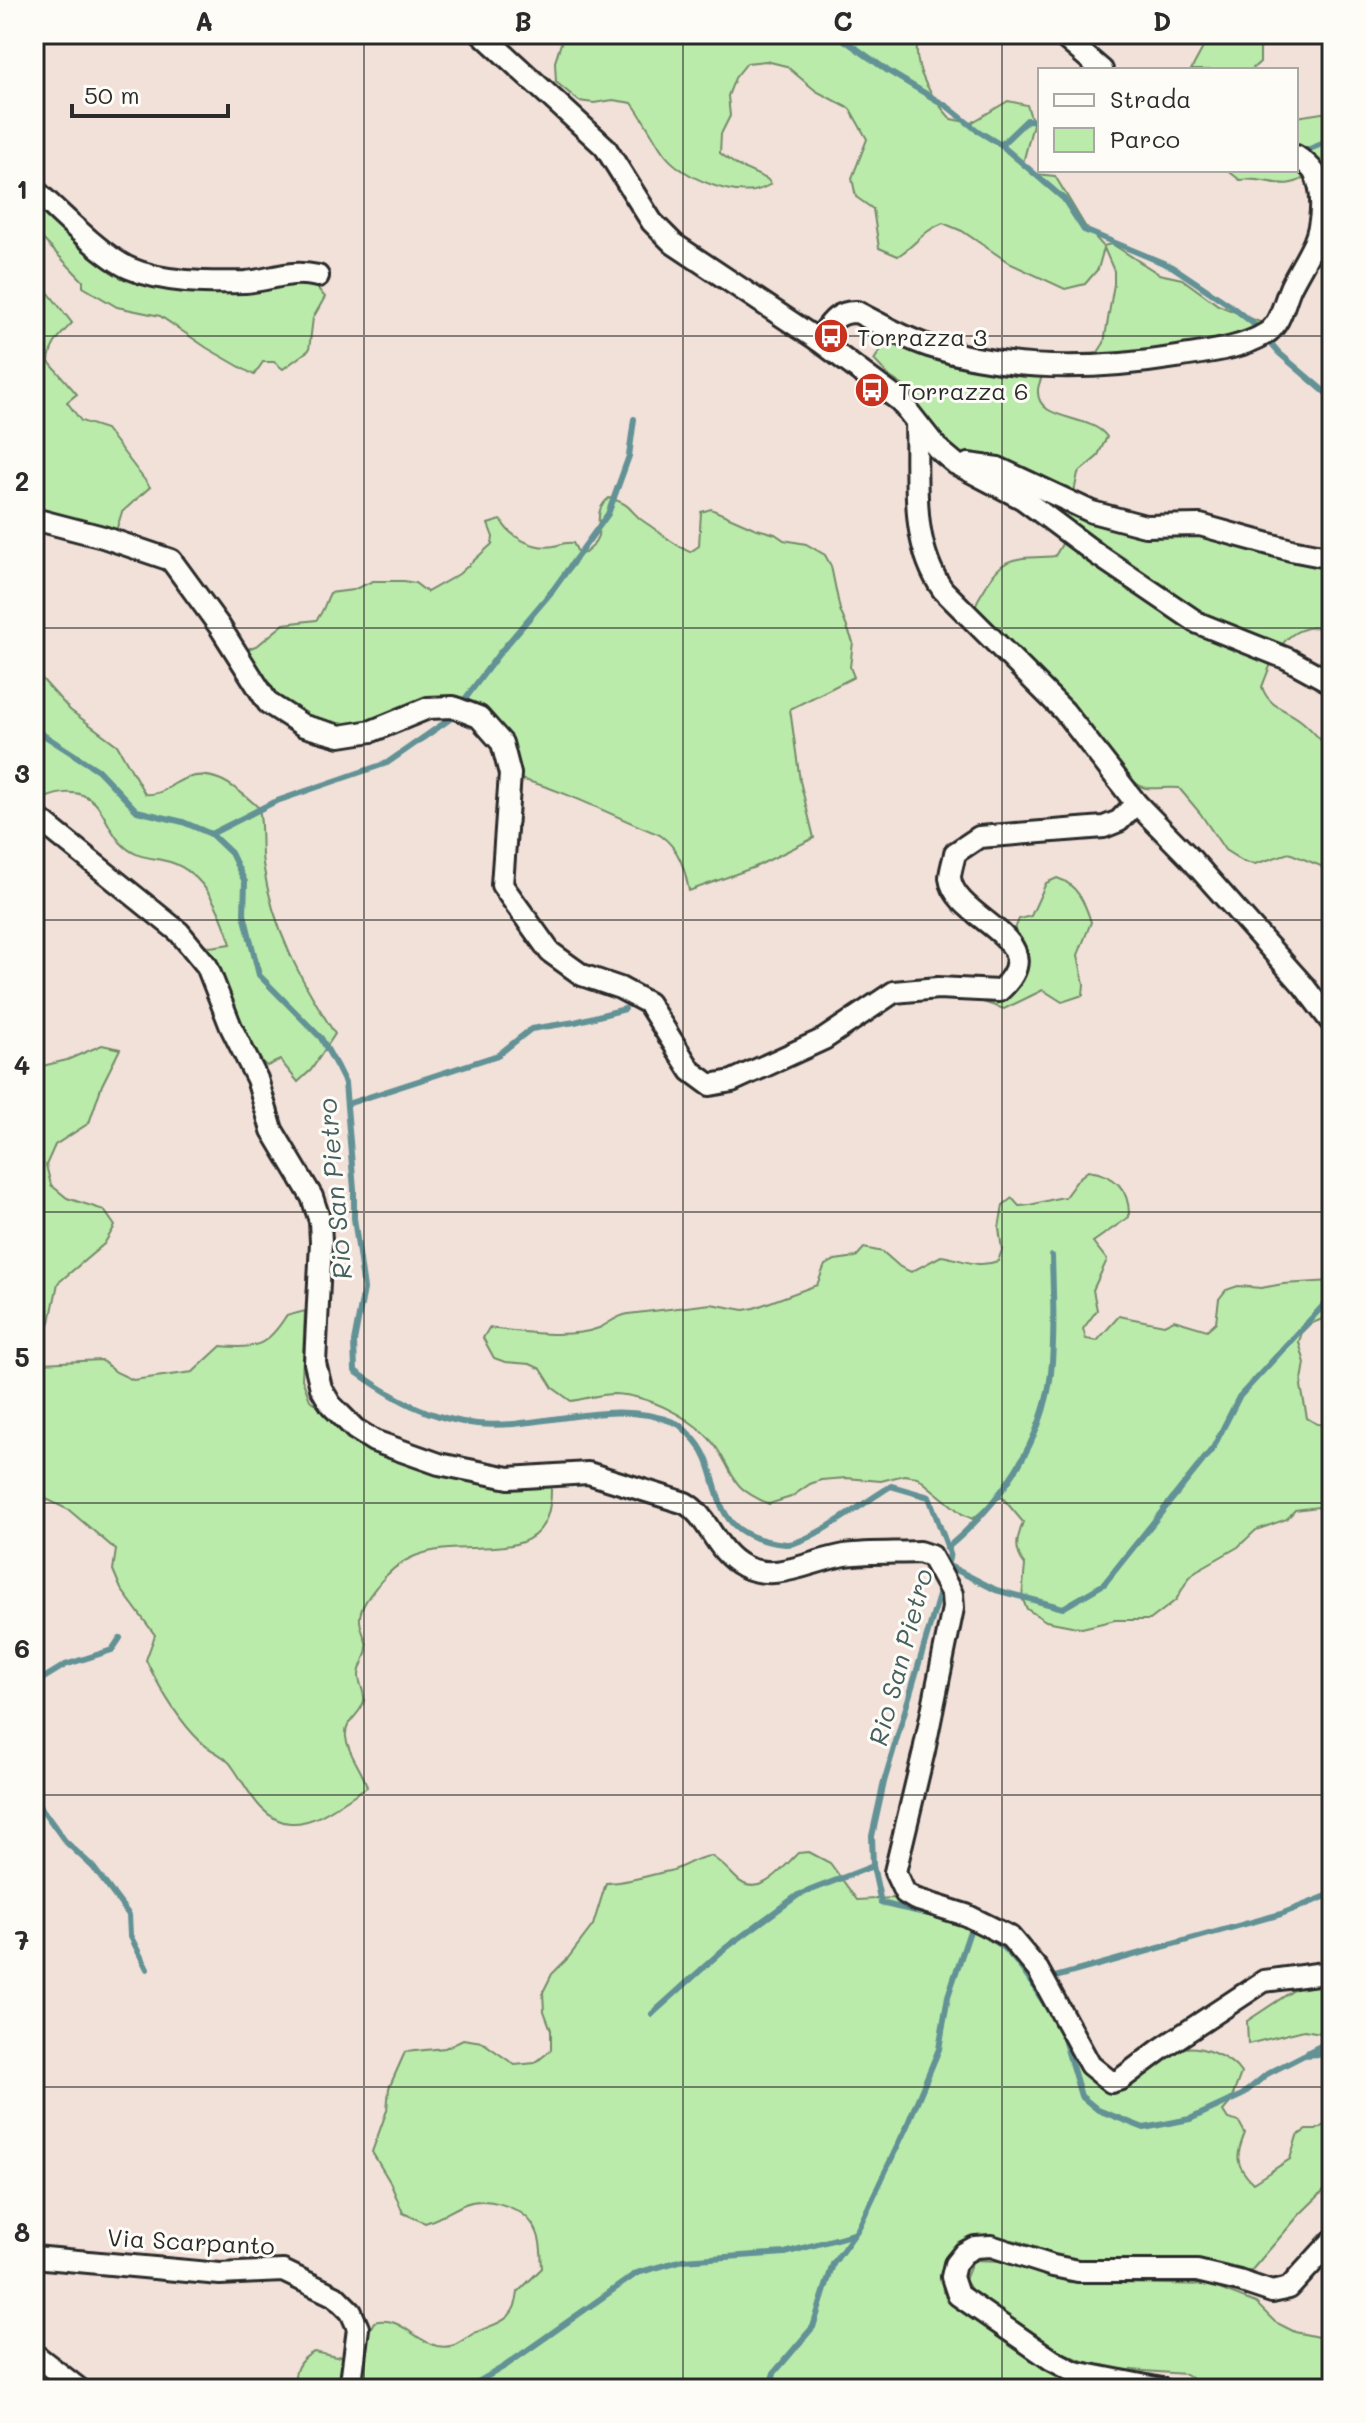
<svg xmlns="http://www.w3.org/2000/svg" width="1366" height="2423" viewBox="0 0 1366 2423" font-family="Mali,sans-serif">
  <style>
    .green { fill: #bbebaa; stroke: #738b6a; stroke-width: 2 }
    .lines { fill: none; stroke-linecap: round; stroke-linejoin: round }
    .stream { stroke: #629295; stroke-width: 6 }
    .street-casing { stroke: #2b2b2b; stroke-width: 26 }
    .street { stroke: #fdfcf7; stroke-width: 20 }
    .grid { fill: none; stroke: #2b2b2b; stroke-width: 2; stroke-opacity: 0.55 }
    .labels { text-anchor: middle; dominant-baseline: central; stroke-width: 6; stroke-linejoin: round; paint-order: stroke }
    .poi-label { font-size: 24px; fill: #2b2b2b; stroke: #fdfcf7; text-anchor: start }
    .street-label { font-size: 24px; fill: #2b2b2b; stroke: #fdfcf7 }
    .water-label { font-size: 26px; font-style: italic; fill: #465f60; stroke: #fdfcf7 }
    .neatline { fill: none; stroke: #2b2b2b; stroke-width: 3 }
    .grid-label { font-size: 26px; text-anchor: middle; font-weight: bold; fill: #2b2b2b }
  </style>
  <rect width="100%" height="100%" fill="#f2e1d9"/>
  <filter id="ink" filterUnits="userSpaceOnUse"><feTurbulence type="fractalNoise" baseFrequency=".0125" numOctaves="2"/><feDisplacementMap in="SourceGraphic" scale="16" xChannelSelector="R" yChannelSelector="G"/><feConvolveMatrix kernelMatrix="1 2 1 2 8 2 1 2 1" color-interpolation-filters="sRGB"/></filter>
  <g filter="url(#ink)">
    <g class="green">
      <path d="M564,34H919C910,65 930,96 951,119L971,123L1008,101L1027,105L1033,124L1023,163L1035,174L1055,176L1085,226L1103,246L1112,244L1159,274L1182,279L1218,305L1262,323V329L1183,350L1093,360L1104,343L1114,284V271L1104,248L1098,269L1085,284L1065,289L1011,264L962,231L943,223C921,232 918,243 898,256L879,248L873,209L856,197L852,178L867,139L850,109L816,91L786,66L766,61L747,63L735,78L728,96L730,116L721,134L720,153L736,165L767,179L771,184C766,187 759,190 754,191C725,195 679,175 663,152C652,136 644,119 632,103L613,100L594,103L579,101L556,82L555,62Z"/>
      <polygon points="1228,34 1265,34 1260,50 1260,62 1251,70 1191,70 1205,44"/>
      <polygon points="1328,112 1332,114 1332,156 1321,167 1296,149 1296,117"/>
      <path d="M1296,161L1310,173C1287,195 1268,176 1240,180L1227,170H1296Z"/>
      <polygon points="34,196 122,269 292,278 314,284 325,297 313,318 309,350 283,369 274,362 263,362 254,375 207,348 160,316 117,307 83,287 83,281 34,230"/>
      <path d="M34,274L72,323C61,335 50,344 49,362L77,394L67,402L81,421L106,429L150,487L122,512L114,537L34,513Z"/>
      <path d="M889,337L947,363L1044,372C1042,377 1038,385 1038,390C1036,423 1091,413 1107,437L1097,457L1078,473L1073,497L973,455H961L950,449L917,408L911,391L890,377L874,360Z"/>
      <path d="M1023,488L1315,564L1332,539V629C1287,619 1275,652 1262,687C1269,707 1284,708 1300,720C1311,728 1321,742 1332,751V887L1321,866L1289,853L1255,864L1244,862L1225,850L1200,813L1179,788C1168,787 1156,789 1146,788C1132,786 1107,753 1100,741H1093L975,611C976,600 980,597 985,588C1004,551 1020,560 1055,556L1066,537Z"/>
      <path d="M609,498C635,505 629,513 646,523C660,532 674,545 690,552L699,546L701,512L711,509L754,528L775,534L784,540L806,544L825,555L831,566L840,610L853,642L850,667L854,677L790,709L800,781L814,838L755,867L689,891C685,869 679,848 660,835C612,816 566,790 516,778L504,736L484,708L463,700H448L375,726L329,730L279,704L245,650L258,645L284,624L316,620C324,612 325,602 330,593L353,590L373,581H404L415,583L427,592L459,574L492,544L493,537L488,524L501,520C509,537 535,550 554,546C562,544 564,542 573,543L579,554L585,553L593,546L598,536C600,520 595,509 609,498Z"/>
      <path d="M34,670L70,710L117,745L145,794C158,795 163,791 174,784C208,763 234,785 259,808C263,827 260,846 263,864C273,930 300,979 335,1034L311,1070L298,1082L280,1060L267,1066C241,1049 213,973 199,942L210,947L231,944C221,912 205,873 170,862C152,857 138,859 124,846C110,834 107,817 96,804C80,786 51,792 34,805Z"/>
      <path d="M1057,878C1077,884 1085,903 1091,922L1078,955L1084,984L1083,995L1062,1002L1043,990L1004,1009L983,1002C998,998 1012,995 1020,981L1013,934L1019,919L1031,916L1046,883Z"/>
      <path d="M102,1045L120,1049L102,1085L89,1123L55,1145L46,1165L51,1185L67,1198L104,1210L115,1226L104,1244L58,1283L50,1322L41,1339L37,1358L42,1363L101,1360L116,1372L133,1380L193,1372L221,1346C257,1349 267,1346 286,1316L305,1311L302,1379L310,1400L371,1452L427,1471L494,1483L551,1487C553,1575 468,1534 415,1556C400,1562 387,1573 377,1586C370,1595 361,1606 360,1617C359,1628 366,1637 367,1647C367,1657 359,1666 359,1676C359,1684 365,1692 364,1700C362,1715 344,1720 346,1737C348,1755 363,1770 367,1787C344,1800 317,1825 290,1823C261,1820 248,1789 234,1769C226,1755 211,1752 201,1742C178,1720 160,1689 146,1660L155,1635L121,1589L113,1570L116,1550L69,1510L34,1493V1068L67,1060Z"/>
      <path d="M1088,1171C1115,1174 1130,1190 1129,1217L1093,1242L1107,1260L1093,1290L1097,1310L1083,1329L1086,1339L1097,1341L1119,1316L1164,1325L1174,1320L1207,1330L1216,1322L1219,1299L1226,1290L1238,1286L1261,1288L1283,1284L1332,1281V1315L1310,1324L1302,1332L1299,1342L1305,1363L1301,1386L1307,1418L1317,1424L1332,1425V1520L1318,1507L1295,1510L1287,1519L1256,1530L1238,1547L1196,1571L1188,1579L1176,1600L1150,1620H1115L1082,1628L1046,1621L1027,1609L1022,1598L1025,1565C1013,1549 1017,1539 1023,1522L1002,1497L992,1502L973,1519L962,1514L917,1477L904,1475L881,1481L846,1478L821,1480L810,1484L791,1497L769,1504C729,1486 738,1480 716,1447C696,1419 649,1395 614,1394C600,1394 585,1399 571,1401L553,1388L541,1369L530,1364L505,1362L494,1358L483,1338L489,1328C520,1332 570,1339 599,1328C610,1323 616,1316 628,1314L711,1304L744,1310L754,1308L817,1285L825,1265L835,1260L856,1257L864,1248L883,1252L900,1267L911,1272L941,1256C963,1259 976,1269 998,1261L1002,1250L999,1228L1003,1205L1012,1198L1019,1206C1033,1206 1049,1199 1065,1197L1079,1178Z"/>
      <path d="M809,1852L830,1863L857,1900L895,1898L986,1928L1037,1978L1100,2083C1117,2078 1136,2073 1153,2066C1163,2061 1171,2052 1180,2049C1198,2043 1231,2057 1241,2073L1230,2103L1223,2111L1228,2119L1239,2122L1245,2133C1236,2155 1234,2165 1253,2183L1290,2159L1297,2136L1306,2130H1316L1332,2120V2183L1300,2214L1251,2271L1239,2273L1073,2261L1018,2241L993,2238L947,2260L942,2276L943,2292L965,2314L1079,2384L1125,2389H362C361,2366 361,2342 374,2322C400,2315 413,2340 437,2346C453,2349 458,2343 471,2335C494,2322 515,2325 518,2292L542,2268C541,2254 542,2237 533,2225C521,2206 485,2196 465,2204C451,2210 440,2219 425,2223L403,2213L390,2182L372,2152L387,2110L389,2088L405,2052L445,2048L463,2039L482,2042L515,2065L535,2063L551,2050V2030L544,2011L543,1992L552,1974L568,1958L593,1925L606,1883C627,1883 649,1875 669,1871C684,1868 695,1857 711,1856C721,1862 727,1869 735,1877C758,1902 782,1868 798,1853Z"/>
      <polygon points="1332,1982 1332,2035 1304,2030 1248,2044 1247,2021 1303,1984"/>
      <polygon points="973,2260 1003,2261 1069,2282 1209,2285 1256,2303 1275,2322 1295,2332 1318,2337 1332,2348 1332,2389 1209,2389 1185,2374 1117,2369 1087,2363 1046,2345 974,2294 965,2280"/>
      <path d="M314,2352L336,2357L347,2355L345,2389H295C293,2371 298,2360 314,2352Z"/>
    </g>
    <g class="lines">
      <g class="stream">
        <polyline points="836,34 888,71 948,107 978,131 1001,145 1064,199 1084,230 1173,267 1231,306 1256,326 1279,353 1332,398"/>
        <polyline points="1001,145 1027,120 1040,121"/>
        <polyline points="1302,152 1332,140"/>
        <path d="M34,726L42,734L98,770L137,811L183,822L211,834L231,853L245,882L244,914L259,975L321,1038L337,1067L345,1083L354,1189V1218L364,1289L354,1342L355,1371C393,1398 429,1419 477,1424C543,1430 611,1396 676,1423C681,1425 686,1431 690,1435C731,1474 696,1536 786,1544C806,1546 869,1499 891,1486L929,1497L950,1554L946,1570"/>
        <polyline points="211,834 274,802 387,763 450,719 498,655 553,590 608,514 629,456 634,419"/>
        <polyline points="347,1104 498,1055 531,1029 575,1022 625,1009"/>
        <path d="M947,1548C1000,1504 1043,1442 1051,1373C1055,1334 1053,1294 1052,1256"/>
        <polyline points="947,1565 996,1590 1063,1608 1104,1584 1213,1448 1239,1397 1332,1296"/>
        <path d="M942,1585L884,1782L872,1836L873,1866L881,1903C919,1913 967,1918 999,1944C1022,1963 1038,1995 1055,2020"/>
        <polyline points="34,1684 65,1665 112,1650 120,1638"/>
        <polyline points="34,1798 65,1841 93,1867 129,1915 130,1935 147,1969"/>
        <polyline points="1048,1979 1281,1914 1332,1894"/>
        <polyline points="652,2014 723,1950 798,1895 873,1866"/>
        <polyline points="1061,2029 1081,2096 1098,2110 1144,2128 1190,2119 1242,2095 1267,2074 1304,2055 1319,2054 1332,2058"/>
        <polyline points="1307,2053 1332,2040"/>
        <polyline points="466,2389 505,2366 637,2273 683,2260 785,2253 854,2234"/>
        <polyline points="769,2389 774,2373 813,2327 833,2264 858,2229 906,2128 939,2049 948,1996 971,1928"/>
      </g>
      <g class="street-casing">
        <g id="street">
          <polyline points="482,34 605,147 652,222 674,244 818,340 900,401 937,448 956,464 1023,499 1098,555 1198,623 1288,659 1332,683"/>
          <polyline points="1060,34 1102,70"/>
          <path d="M34,189C58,211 101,255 129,268C163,283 209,283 245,282C273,280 288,269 318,276"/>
          <path d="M818,340C830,324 836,311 857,312C880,324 904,338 929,346C1008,372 1096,370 1177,357C1205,352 1241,349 1265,334C1281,325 1284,301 1291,286C1298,272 1307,258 1314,243C1322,224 1325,191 1314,172C1310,166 1302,160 1296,156"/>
          <path d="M916,422C918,479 909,542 943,590L1064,711L1136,803L1190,858L1303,985L1332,1023"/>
          <polyline points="968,464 998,468 1092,512 1145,526 1200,525 1291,550 1332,558"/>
          <path d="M34,519L103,537L171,560L220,627L268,703L304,726L340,736L372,731L428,708L453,707L479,717L502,743L510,774L502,885L550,952L582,975L620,988L648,1003L691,1071L710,1085L732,1081L824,1039L894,992L938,988L999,991C1057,939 955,921 950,878C950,871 954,860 955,853L979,837L1104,827L1119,821L1136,803"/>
          <path d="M34,815L179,932L207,966L231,1027L257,1079L272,1130L312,1197L320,1221L321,1242L315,1363L321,1388L331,1405L355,1429L374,1441L439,1464L509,1478L588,1473L685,1503C709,1516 714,1551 743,1566C776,1583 812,1560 845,1555C869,1552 895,1553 919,1552L931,1556L952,1594L953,1608L924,1751L895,1872L905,1893L915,1899L966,1915L1010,1937L1038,1970L1090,2065L1111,2082L1121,2079L1161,2049L1264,1981L1332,1972"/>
          <polyline points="34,2257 220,2274 283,2271 335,2296 351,2312 358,2328 351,2382 352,2389"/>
          <polyline points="34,2354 79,2389"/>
          <polyline points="1162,2389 1075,2372 1052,2360 958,2295 952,2277 955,2264 964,2253 975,2247 991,2246 1053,2266 1078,2271 1197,2271 1239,2281 1272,2292 1289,2288 1332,2241"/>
        </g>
      </g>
      <use href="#street" class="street"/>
    </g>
  </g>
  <path class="grid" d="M364,34V2389M683,34V2389M1002,34V2389M34,336H1332M34,628H1332M34,920H1332M34,1212H1332M34,1503H1332M34,1795H1332M34,2087H1332"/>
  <defs>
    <g id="bus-disc" transform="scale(1.8)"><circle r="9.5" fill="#c8321e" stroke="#fdfcf7"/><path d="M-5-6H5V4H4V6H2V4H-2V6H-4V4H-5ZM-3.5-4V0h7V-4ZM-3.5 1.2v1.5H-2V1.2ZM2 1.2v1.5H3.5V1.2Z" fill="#fff"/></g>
  </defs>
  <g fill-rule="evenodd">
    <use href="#bus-disc" x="831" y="336"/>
    <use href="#bus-disc" x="872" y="390"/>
  </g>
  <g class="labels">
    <g class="poi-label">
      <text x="857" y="336">Torrazza 3</text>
      <text x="898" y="390">Torrazza 6</text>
    </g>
    <g class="street-label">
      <text transform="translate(191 2241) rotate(3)">Via Scarpanto</text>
    </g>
    <g class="water-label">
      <text transform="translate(334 1189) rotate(-95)">Rio San Pietro</text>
      <text transform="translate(900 1657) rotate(-75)">Rio San Pietro</text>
    </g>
  </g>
  <rect width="1366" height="2423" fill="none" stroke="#fdfcf7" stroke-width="88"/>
  <rect x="1038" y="68" width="260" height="104" fill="#fdfcf7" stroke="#a9a8a5" stroke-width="2"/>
  <rect x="1054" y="94" width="40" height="12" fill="#fdfcf7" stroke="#a9a8a5" stroke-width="2"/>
  <text x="1110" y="108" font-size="24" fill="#2b2b2b">Strada</text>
  <rect x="1054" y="128" width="40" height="24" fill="#bbebaa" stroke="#a9a8a5" stroke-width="2"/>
  <text x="1110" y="148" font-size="24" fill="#2b2b2b">Parco</text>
  <path d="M72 104v12h156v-12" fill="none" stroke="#2b2b2b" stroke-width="4"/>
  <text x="84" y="104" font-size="24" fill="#2b2b2b" stroke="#fdfcf7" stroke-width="6" paint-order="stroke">50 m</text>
  <rect x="44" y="44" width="1278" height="2335" class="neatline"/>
  <g class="grid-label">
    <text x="204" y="31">A</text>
    <text x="523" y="31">B</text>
    <text x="843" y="31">C</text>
    <text x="1162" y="31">D</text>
    <text x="22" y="199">1</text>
    <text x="22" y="491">2</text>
    <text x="22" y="783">3</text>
    <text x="22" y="1075">4</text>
    <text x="22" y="1367">5</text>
    <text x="22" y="1658">6</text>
    <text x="22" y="1950">7</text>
    <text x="22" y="2242">8</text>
  </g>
</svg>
